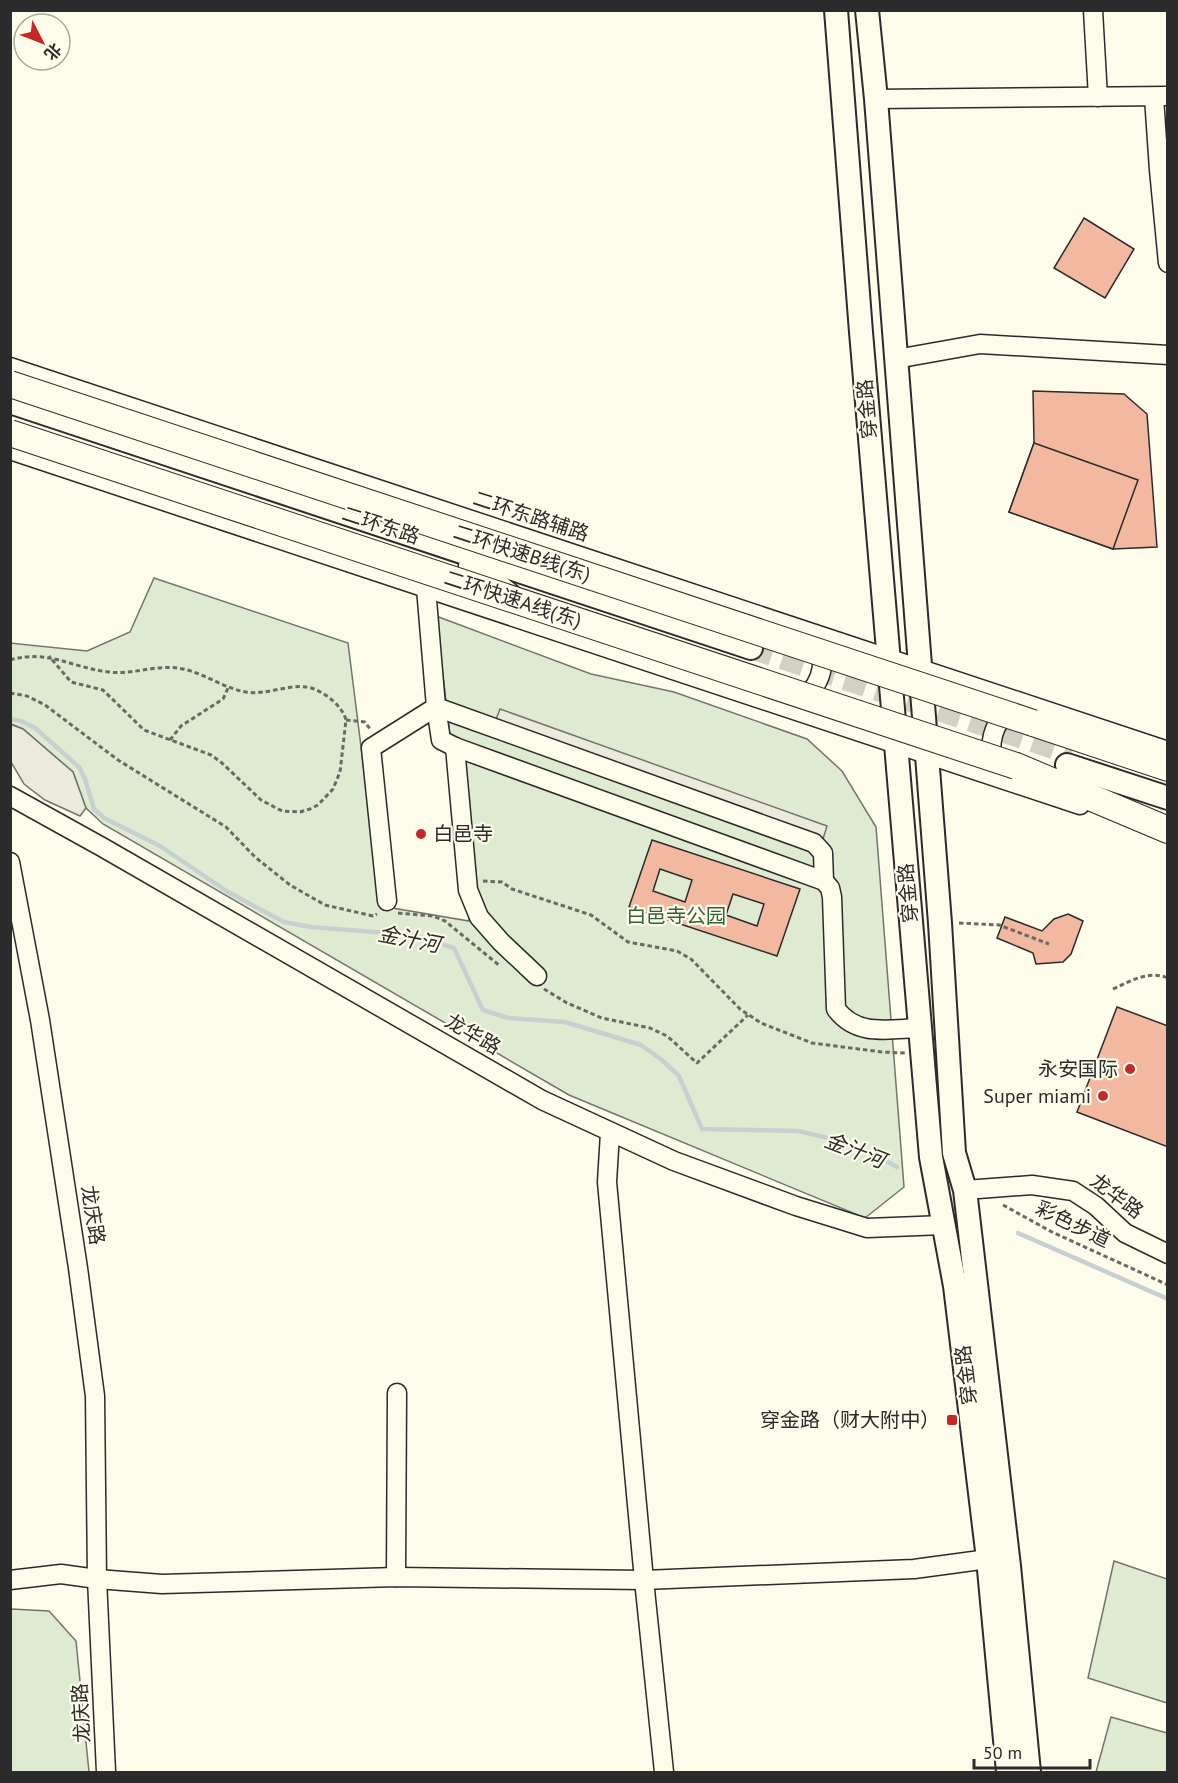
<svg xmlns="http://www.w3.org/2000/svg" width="1178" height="1783" viewBox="0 0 1178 1783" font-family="'PT Sans','Noto Sans SC',sans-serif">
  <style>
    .green { fill: #deebd1; stroke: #74746e; stroke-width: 1.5 }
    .parking { fill: #eceadb; stroke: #74746e; stroke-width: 1.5 }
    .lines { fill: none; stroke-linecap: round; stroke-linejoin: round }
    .stream { stroke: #c7d0d0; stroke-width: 4.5 }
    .building { fill: #f2b8a0; stroke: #2b2b2b; stroke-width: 1.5; fill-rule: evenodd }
    .major-tunnel { stroke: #d3d1c4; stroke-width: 22; stroke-dasharray: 22 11; stroke-linecap: butt }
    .minor-casing { stroke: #2b2b2b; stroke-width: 21 }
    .major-casing { stroke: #2b2b2b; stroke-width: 26 }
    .highway-casing { stroke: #2b2b2b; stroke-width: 28 }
    .path { stroke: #6a6964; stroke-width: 3; stroke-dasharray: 4.5 3; stroke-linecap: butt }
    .minor { stroke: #fdfbea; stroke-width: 18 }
    .major { stroke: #fdfbea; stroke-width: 22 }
    .highway { stroke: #fdfbea; stroke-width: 26 }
    .highway-bridge-casing { stroke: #2b2b2b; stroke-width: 28; stroke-linecap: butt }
    .highway-bridge { stroke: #fdfbea; stroke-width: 26 }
    .poi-dot { fill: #c62828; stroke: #fdfbea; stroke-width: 2 }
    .labels { text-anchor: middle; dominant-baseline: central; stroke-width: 4.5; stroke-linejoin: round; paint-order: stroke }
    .street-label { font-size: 20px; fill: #2b2b2b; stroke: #fdfbea }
    .poi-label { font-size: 20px; fill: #2b2b2b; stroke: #fdfbea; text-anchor: end }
    .park-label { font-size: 20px; fill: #34623c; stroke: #fdfbea }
    .water-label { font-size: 21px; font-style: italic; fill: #2b2b2b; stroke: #fdfbea }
  </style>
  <rect width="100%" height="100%" fill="#fdfbea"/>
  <g class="green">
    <polygon points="154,578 348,643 381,906 469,921 467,880 436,616 591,674 674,692 807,739 842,771 876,827 904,1187 865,1218 569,1095 103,824 86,808 73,772 23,729 11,724 10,643 87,651 130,632"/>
    <polygon points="1114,1561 1167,1579 1167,1703 1088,1678"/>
    <polygon points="11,1609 49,1611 76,1641 89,1772 11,1772"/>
    <polygon points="1111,1717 1167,1733 1167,1772 1096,1772"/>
  </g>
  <g class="parking">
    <polygon points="500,709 827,826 823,839 495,722"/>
    <polygon points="10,724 23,729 73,772 86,808 80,816 45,800 24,784 11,762"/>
  </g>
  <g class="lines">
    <g class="stream">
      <polyline points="10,719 21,721 35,728 79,767 85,779 94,809 104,818 160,846 228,892 284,922 311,927 412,935 454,948 483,1010 508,1018 565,1022 641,1045 662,1060 679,1076 702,1129 798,1131 833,1139 879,1157 897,1167"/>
      <polyline points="1018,1233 1168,1299"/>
    </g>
  </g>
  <g class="building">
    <polygon points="1084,218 1134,249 1105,298 1054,268"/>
    <polygon points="1033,391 1124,394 1147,414 1157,547 1113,549 1009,512 1034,443"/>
    <polygon points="1034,443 1138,480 1113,549 1009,512"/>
    <path d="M652,840L800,889L777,956L629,907ZM660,869L692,880L685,902L653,891ZM733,894L764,904L757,926L726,915Z"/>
    <polygon points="1068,914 1083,921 1071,954 1063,962 1036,964 1033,953 997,938 1005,917 1042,931 1054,919"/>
    <polygon points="1117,1007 1168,1026 1168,1147 1077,1112"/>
  </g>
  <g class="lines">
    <polyline class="major-tunnel" points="751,648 1071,754"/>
    <g class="minor-casing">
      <g id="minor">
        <polyline points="1093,10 1098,97"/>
        <polyline points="1154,97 1159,170 1168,263"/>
        <polyline points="876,99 1168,96"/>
        <polyline points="896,359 980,344 1168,355"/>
        <polyline points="10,367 1168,751"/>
        <polyline points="10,450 1080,805"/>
        <polyline points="468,566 491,577 512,594"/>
        <path d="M426,588L436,707L441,740L455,747L824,881L830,888L832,897L836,1009C857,1037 888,1029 920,1028"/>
        <path d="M797,702C819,690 828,666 818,644"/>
        <polyline points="455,747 468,890 479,917 501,942 537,976"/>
        <path d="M995,768C987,746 992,721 1013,709"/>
        <polyline points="10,796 102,847 542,1100 674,1161 796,1206 867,1228 944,1225"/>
        <polyline points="10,862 40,1020 78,1268 95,1396 97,1579 106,1772"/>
        <polyline points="387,901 371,748 436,707 814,843 823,853 824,881"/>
        <polyline points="610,1133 607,1182 644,1580 664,1772"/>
        <polyline points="965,1190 1032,1185 1073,1191 1096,1206 1125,1233 1168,1254"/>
        <polyline points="396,1577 397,1393"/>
        <polyline points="10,1580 61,1574 97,1579 162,1584 396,1577 644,1580 914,1569 988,1559"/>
      </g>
    </g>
    <g class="major-casing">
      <g id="major">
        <polyline points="836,10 861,332 931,1157 955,1286 988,1559 1008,1772"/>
        <polyline points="867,10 876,99 940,923 954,1153 965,1190 1009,1566 1029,1772"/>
        <polyline points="10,402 751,648"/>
        <polyline points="1067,765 1168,798"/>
      </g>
    </g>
    <g class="highway-casing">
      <g id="highway">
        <polyline points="1033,723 1168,768"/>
        <polyline points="1016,766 1168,830"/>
      </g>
    </g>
    <g class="path">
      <path d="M10,660C49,649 72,668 109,672C131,675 155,665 177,668C202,671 222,688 246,692C266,696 295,681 314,689C328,695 342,706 346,720L340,772L333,789L318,805L310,809L300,812L282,811L261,800L222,763L211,755L144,730L103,690L71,682L49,656"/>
      <polyline points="10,693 27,696 45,705 118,760 226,827 255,857 290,885 325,905 373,916 377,914"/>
      <polyline points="346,720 365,722 370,729"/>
      <polyline points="170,740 181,726 223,699 229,686"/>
      <polyline points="483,881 502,882 512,889 591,915 628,942 677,951 691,959 740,1009 761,1023 812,1043 882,1052 905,1053"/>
      <polyline points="398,913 433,916 445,921 500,966"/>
      <polyline points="959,923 999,925 1049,944"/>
      <polyline points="544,989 567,1003 602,1018 650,1028 667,1036 697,1063 748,1015"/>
      <path d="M1113,989C1131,981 1148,970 1168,978"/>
      <polyline points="1003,1205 1052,1232 1168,1285"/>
    </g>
    <use href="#minor" class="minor"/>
    <use href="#major" class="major"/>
    <use href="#highway" class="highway"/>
    <g class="highway-bridge-casing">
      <g id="highway-bridge">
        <polyline points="10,384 1033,723"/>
        <polyline points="10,433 1016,766"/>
      </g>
    </g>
    <use href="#highway-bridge" class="highway-bridge"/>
  </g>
  <g class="poi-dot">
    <circle cx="421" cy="834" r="6"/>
    <circle cx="1130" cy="1069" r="6"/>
    <circle cx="1103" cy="1096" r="6"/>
    <rect x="946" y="1414" width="12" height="12" rx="3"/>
  </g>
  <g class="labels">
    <g class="street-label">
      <text transform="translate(867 409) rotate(-95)">穿金路</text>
      <text transform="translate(531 516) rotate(18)">二环东路辅路</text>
      <text transform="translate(381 525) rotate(18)">二环东路</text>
      <text transform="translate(522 553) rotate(18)">二环快速B线(东)</text>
      <text transform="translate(513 599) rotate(18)">二环快速A线(东)</text>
      <text transform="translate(908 893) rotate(-95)">穿金路</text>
      <text transform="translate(473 1034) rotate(30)">龙华路</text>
      <text transform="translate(1117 1196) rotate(37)">龙华路</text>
      <text transform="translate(93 1215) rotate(81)">龙庆路</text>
      <text transform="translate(1073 1224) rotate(26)">彩色步道</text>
      <text transform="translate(966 1375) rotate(-97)">穿金路</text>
      <text transform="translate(81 1713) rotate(-93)">龙庆路</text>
    </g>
    <g class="poi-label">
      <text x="433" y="834" text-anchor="start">白邑寺</text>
      <text x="1118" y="1069">永安国际</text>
      <text x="1091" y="1096">Super miami</text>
      <text x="940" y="1420">穿金路（财大附中）</text>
    </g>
    <g class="park-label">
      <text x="676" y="916">白邑寺公园</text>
    </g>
    <g class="water-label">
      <text transform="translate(409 939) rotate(11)">金汁河</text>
      <text transform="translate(855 1150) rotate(21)">金汁河</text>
    </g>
  </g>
  <rect width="1178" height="1783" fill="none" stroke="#2b2b2b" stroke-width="24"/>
  <g transform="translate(42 42) rotate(132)"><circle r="28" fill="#fdfbea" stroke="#a9a89e" stroke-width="1.5"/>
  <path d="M0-4.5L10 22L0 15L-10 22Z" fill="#c62828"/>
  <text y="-9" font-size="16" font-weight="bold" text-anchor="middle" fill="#2b2b2b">北</text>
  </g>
  <path d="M974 1759v9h116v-9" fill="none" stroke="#2b2b2b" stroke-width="3"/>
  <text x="983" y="1759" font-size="18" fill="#2b2b2b" stroke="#fdfbea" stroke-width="4.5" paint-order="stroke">50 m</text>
</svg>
